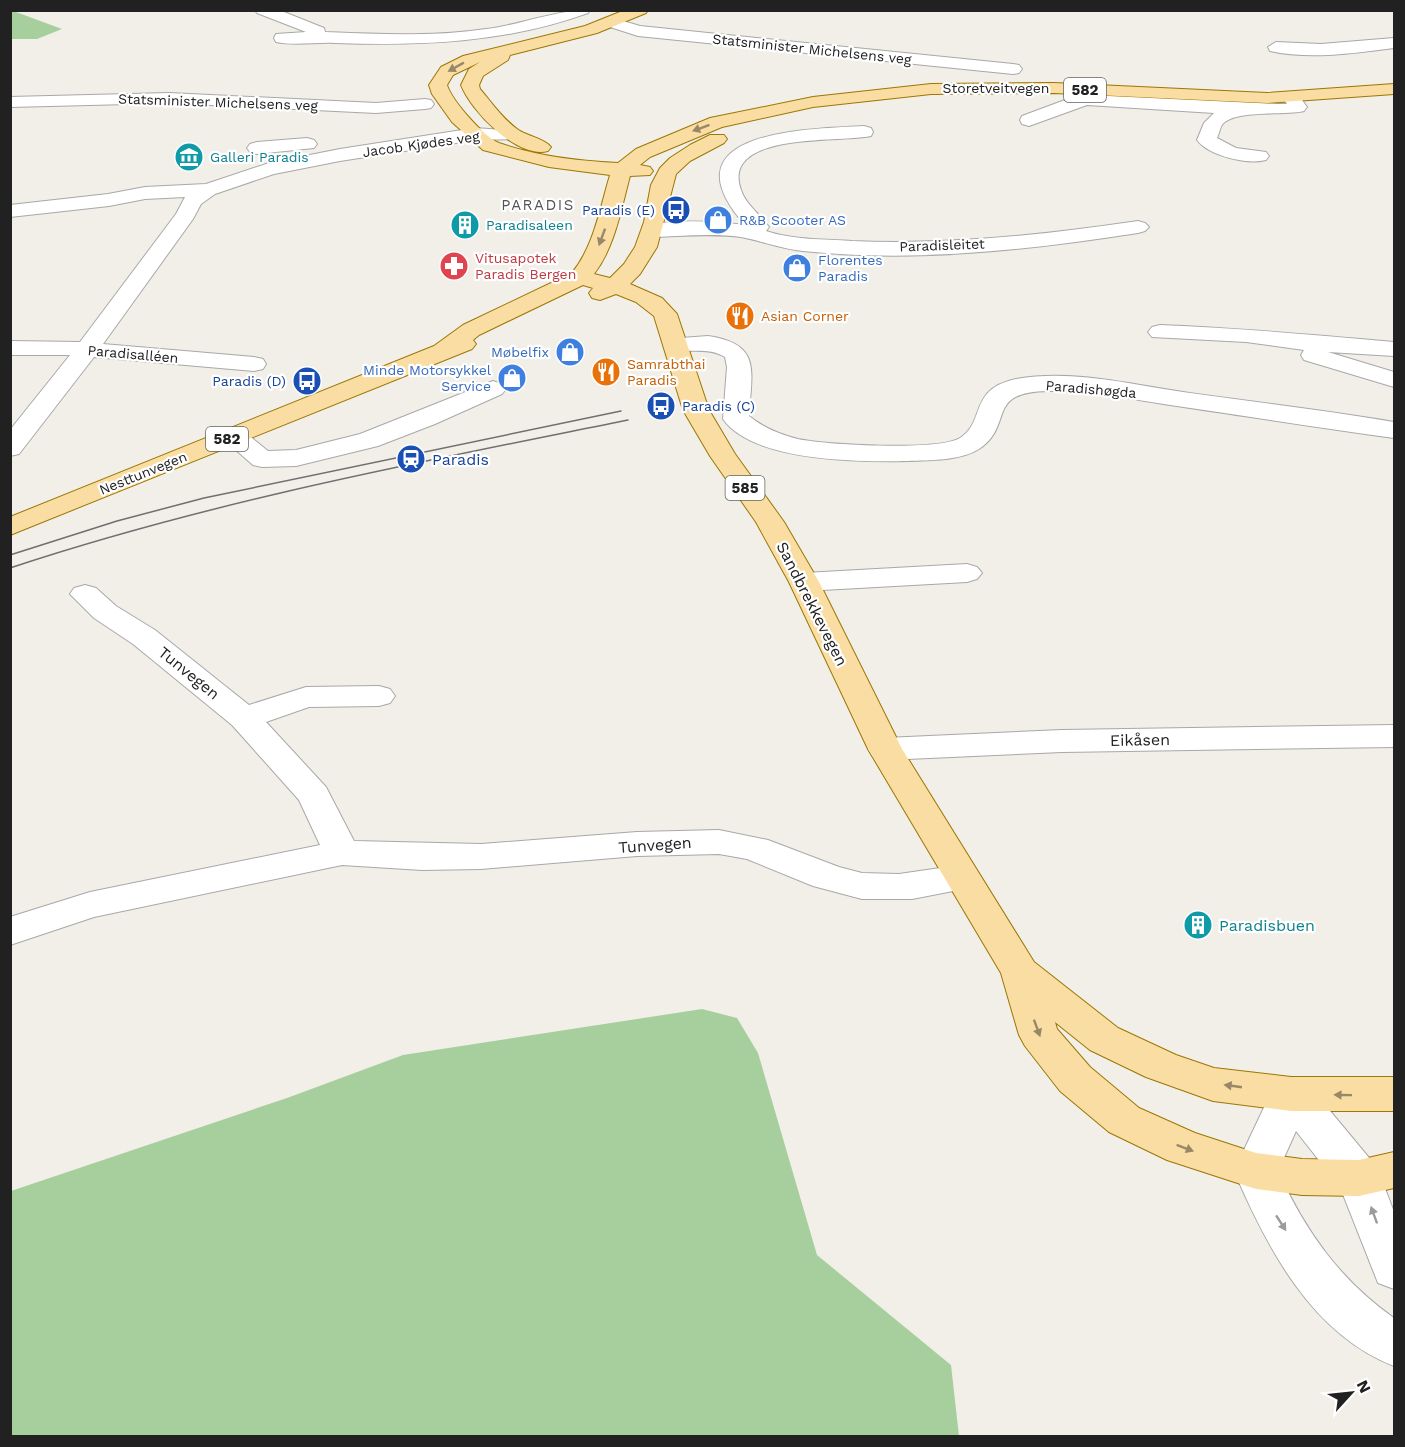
<svg xmlns="http://www.w3.org/2000/svg" width="1405" height="1447" viewBox="0 0 1405 1447" font-family="'Work Sans',sans-serif">
  <style>
    .forest { fill: #a7cf9d }
    .lines { fill: none; stroke-linecap: round; stroke-linejoin: round }
    .minor-casing { stroke: #a8a8a8; stroke-width: 2 }
    .major-casing { stroke: #9b7703; stroke-width: 2 }
    .minor { fill: #fff; fill-rule: evenodd }
    .major { fill: #fadda3; fill-rule: evenodd }
    .tram { stroke: #6f6f6f; stroke-width: 1.5 }
    .oneway { fill: #988868 }
    .oneway2 { fill: #9b9b9b }
    .labels { text-anchor: middle; dominant-baseline: central; stroke-width: 4.5; stroke-linejoin: round; paint-order: stroke }
    .far-street-label { font-size: 14px; fill: #212121; stroke: #fff }
    .far-culture-label { font-size: 14px; fill: #0d838f; stroke: #fff; text-anchor: start }
    .far-transit-label { font-size: 14px; fill: #164399; stroke: #fff; text-anchor: end }
    .far-shop-label { font-size: 14px; fill: #366cbe; stroke: #fff; text-anchor: start }
    .far-health-label { font-size: 14px; fill: #be3a42; stroke: #fff; text-anchor: start }
    .far-food-label { font-size: 14px; fill: #c56008; stroke: #fff; text-anchor: start }
    .shield { fill: #fff; stroke: #646464; stroke-width: 1.5 }
    .shield-label { font-size: 15px; font-weight: bold; fill: #212121 }
    .far-neighbourhood-label { font-size: 15px; letter-spacing: 1.5px; fill: #545454; stroke: #fff }
    .transit-label { font-size: 16px; fill: #164399; stroke: #fff; text-anchor: start }
    .street-label { font-size: 16px; fill: #212121; stroke: #fff }
    .culture-label { font-size: 16px; fill: #0d838f; stroke: #fff; text-anchor: start }
  </style>
  <rect width="100%" height="100%" fill="#f1efe8"/>
  <g class="forest">
    <polygon points="10,11 18,11 16,12 62,29 37,39 11,39"/>
    <polygon points="702,1009 737,1018 758,1053 817,1255 951,1365 959,1436 11,1436 11,1191 287,1098 403,1055"/>
  </g>
  <g class="lines">
    <g class="minor-casing">
      <g id="minor">
        <path d="M255,10H279L324,28L325,32C379,34 432,37 486,29C521,25 554,10 590,10L588,13C504,43 423,46 335,43C317,42 294,46 276,42L274,38L276,34L306,32L257,13Z"/>
        <polygon points="613,18 640,26 1013,64 1019,65 1022,69 1019,73 1013,74 638,36 607,26 605,23 607,20"/>
        <path d="M1394,38V48C1355,53 1309,60 1270,51L1268,47L1276,42L1321,44Z"/>
        <path d="M1291,92L1297,93L1307,107L1304,111C1285,116 1233,109 1222,125C1220,128 1219,134 1217,138L1236,148L1266,152L1269,156L1266,160C1247,165 1209,156 1197,140L1204,123L1214,113L1087,105L1029,126L1022,124L1020,120L1022,116L1065,100L1087,95L1278,104H1287L1282,97L1285,93Z"/>
        <polygon points="169,93 376,103 425,99 431,100 434,104 431,108 425,109 376,113 169,103 10,107 10,97"/>
        <path d="M864,126L871,128L873,132L871,136C841,143 720,131 741,190C746,205 760,214 769,227L766,231C793,240 823,239 852,241C948,245 1043,235 1138,221L1145,223L1149,227L1145,231L1138,233C1029,250 913,263 803,251C781,249 762,241 741,237C720,234 698,235 677,236C666,236 656,238 645,236L642,231L645,226C676,219 713,221 745,225C662,131 806,129 864,126Z"/>
        <polygon points="475,128 517,131 519,135 517,139 475,140 340,161 274,174 215,194 201,204 193,219 103,344 254,357 263,359 266,364 263,369 254,371 94,357 19,454 10,456 10,430 70,355 10,355 10,341 80,342 176,214 185,197 145,199 109,206 10,217 10,205 108,194 145,187 206,184 269,163 340,149"/>
        <polygon points="307,138 314,140 317,144 314,148 257,154 250,152 247,148 250,144 257,142"/>
        <path d="M1160,325C1238,328 1316,335 1394,342V356L1328,352L1394,372V387L1304,360L1301,355L1304,350L1246,342L1152,337L1148,332L1152,327Z"/>
        <path d="M708,336C763,344 751,372 749,416C764,428 779,434 798,439C825,445 939,451 960,438C986,422 968,389 1016,379C1071,369 1129,384 1183,392C1253,402 1324,410 1394,422V438C1320,428 1245,416 1170,405C1130,399 1089,390 1048,391C984,392 1015,425 979,449C960,461 929,460 908,461C860,462 753,462 723,419L727,367L725,357C707,346 687,354 668,349L664,344L668,339Z"/>
        <polygon points="493,381 502,384 506,389 502,394 435,424 378,446 296,466 262,467 253,465 220,436 224,430 233,428 242,430 268,451 296,450 360,434"/>
        <polygon points="967,564 977,567 982,573 977,579 967,582 804,591 794,588 789,582 794,576 804,573"/>
        <polygon points="85,585 96,588 116,606 155,630 249,705 306,687 379,686 390,689 395,696 390,703 379,706 309,707 266,722 326,787 354,841 481,844 637,832 719,830 768,840 839,867 862,873 899,874 961,865 974,869 979,878 974,887 912,899 862,899 813,886 747,859 719,854 637,856 481,869 422,870 342,865 94,917 10,945 10,917 90,892 320,845 299,800 232,725 133,644 94,618 70,594 74,588"/>
        <polygon points="1394,725 1394,747 1062,752 885,760 873,757 868,749 873,741 885,738 1062,730"/>
        <path d="M1291,1077L1306,1082L1375,1165L1381,1178L1394,1212V1289L1378,1283L1340,1187L1296,1131L1278,1171C1305,1231 1340,1280 1394,1318V1366C1311,1334 1267,1247 1234,1171L1276,1082Z"/>
      </g>
    </g>
    <g class="major-casing">
      <path id="major" d="M625,10H648L646,13L597,33L510,55L508,60L483,76L479,85L480,89C492,103 502,118 517,129C526,136 544,138 551,147L548,151C517,159 471,111 461,85L469,69L480,62L453,75L447,85C452,101 484,137 499,143C536,156 579,161 618,163L636,149L710,118L813,97L931,84L1054,83L1267,93L1394,84V94L1267,103L1054,93L931,94L813,107L722,127L650,157L640,165L650,167L653,171L650,175L630,176C621,209 615,247 594,274L610,278L624,264L635,247L644,222L651,185L660,168L670,158L690,145L710,135H724L727,139L724,143L690,161L676,174L657,247L640,274L630,284L662,298L677,314L709,410L735,454L784,522L819,582L902,749L1034,962L1118,1028L1176,1055L1214,1068L1291,1077H1394V1111H1291L1213,1101L1146,1077L1090,1050L1055,1022L1057,1029L1090,1067L1139,1108L1195,1133L1256,1153L1302,1159L1359,1160L1394,1152V1188L1359,1196L1302,1195L1256,1189L1167,1160L1109,1132L1060,1091L1025,1046L1019,1035L1001,973L868,749L789,582L756,522L710,456L683,410L654,316L636,302L616,294L600,300L592,298L589,293L593,288L583,285L479,335L473,340L476,344L472,349L10,535V517L434,346L463,325L572,273C594,246 600,208 610,175L549,167L483,150L452,122L432,94L429,85L441,67L463,56L585,26Z"/>
    </g>
    <use href="#minor" class="minor"/>
    <use href="#major" class="major"/>
    <g class="tram">
      <polyline points="10,555 117,521 204,498 621,411"/>
      <path d="M10,568C212,501 420,462 628,420"/>
    </g>
  </g>
  <defs><path id="oneway-solid" d="M-6-.8H1V-3.2L6.5 0L1 3.2V.8H-6Z" transform="scale(1.5)"/></defs>
  <g class="oneway">
    <use href="#oneway-solid" transform="translate(456 67) rotate(151)"/>
    <use href="#oneway-solid" transform="translate(701 128) rotate(160)"/>
    <use href="#oneway-solid" transform="translate(602 237) rotate(110)"/>
    <use href="#oneway-solid" transform="translate(1037 1028) rotate(70)"/>
    <use href="#oneway-solid" transform="translate(1233 1086) rotate(-172)"/>
    <use href="#oneway-solid" transform="translate(1343 1095) rotate(-179)"/>
    <use href="#oneway-solid" transform="translate(1185 1148) rotate(21)"/>
  </g>
  <g class="oneway2">
    <use href="#oneway-solid" transform="translate(1374 1215) rotate(-110)"/>
    <use href="#oneway-solid" transform="translate(1281 1223) rotate(57)"/>
  </g>
  <defs>
    <g id="museum-disc" transform="scale(1.5)"><circle r="9.5" fill="#0f9aa8" stroke="#fff"/><path d="M0-6L6-3V-2H-6V-3ZM-5-1h2V3h-2ZM-1-1h2V3h-2ZM3-1h2V3H3ZM-6 4H6V6H-6Z" fill="#fff"/></g>
    <g id="bus-disc" transform="scale(1.5)"><circle r="9.5" fill="#1a4fb4" stroke="#fff"/><path d="M-5-6H5V4H4V6H2V4H-2V6H-4V4H-5ZM-3.5-4V0h7V-4ZM-3.5 1.2v1.5H-2V1.2ZM2 1.2v1.5H3.5V1.2Z" fill="#fff"/></g>
    <g id="shop-disc" transform="scale(1.5)"><circle r="9.5" fill="#3f7fe0" stroke="#fff"/><path d="M-5-2.5h2.3a2.7 3.5 0 0 1 5.4 0H5L5.5 6h-11ZM-1.5-2.5h3a1.5 2.3 0 0 0-3 0Z" fill="#fff"/></g>
    <g id="building-disc" transform="scale(1.5)"><circle r="9.5" fill="#0f9aa8" stroke="#fff"/><path d="M-4-6H4V6H1V3H-1V6H-4ZM-2.5-4.3h1.7v1.8h-1.7ZM.8-4.3h1.7v1.8H.8ZM-2.5-1h1.7V.8h-1.7ZM.8-1h1.7V.8H.8Z" fill="#fff"/></g>
    <g id="pharmacy-disc" transform="scale(1.5)"><circle r="9.5" fill="#e0444e" stroke="#fff"/><path d="M-2-6h4v4h4v4h-4v4h-4v-4h-4v-4h4Z" fill="#fff"/></g>
    <g id="restaurant-disc" transform="scale(1.5)"><circle r="9.5" fill="#e8710a" stroke="#fff"/><path d="M-5-6h1v4h1v-4h1v4h1v-4h1v5L-1.5 .5V6h-2V.5L-5-1ZM5-6V6H3V1.5H1.5Q1.5-4 5-6Z" fill="#fff"/></g>
    <g id="station-disc" transform="scale(1.5)"><circle r="9.5" fill="#1a4fb4" stroke="#fff"/><path d="M-3-6H3Q5-6 5-4V2Q5 4 3 4L4.5 6H3L1.5 4h-3L-3 6H-4.5L-3 4Q-5 4-5 2V-4Q-5-6-3-6ZM-3.5-4v3h7v-3ZM-3.5 1v1.5H-2V1ZM2 1v1.5H3.5V1Z" fill="#fff"/></g>
  </defs>
  <g fill-rule="evenodd">
    <use href="#museum-disc" x="189" y="157"/>
    <use href="#bus-disc" x="676" y="210"/>
    <use href="#shop-disc" x="718" y="220"/>
    <use href="#building-disc" x="465" y="225"/>
    <use href="#pharmacy-disc" x="454" y="266"/>
    <use href="#shop-disc" x="797" y="268"/>
    <use href="#restaurant-disc" x="740" y="316"/>
    <use href="#shop-disc" x="570" y="352"/>
    <use href="#restaurant-disc" x="606" y="372"/>
    <use href="#shop-disc" x="512" y="378"/>
    <use href="#bus-disc" x="307" y="381"/>
    <use href="#bus-disc" x="661" y="406"/>
    <use href="#station-disc" x="411" y="459"/>
    <use href="#building-disc" x="1198" y="925"/>
  </g>
  <g class="labels">
    <g class="far-street-label">
      <text transform="translate(812 49) rotate(6)">Statsminister Michelsens veg</text>
      <text x="996" y="88">Storetveitvegen</text>
      <text transform="translate(218 102) rotate(2)">Statsminister Michelsens veg</text>
      <text transform="translate(421 144) rotate(-8)">Jacob Kjødes veg</text>
      <text transform="translate(942 245) rotate(-2)">Paradisleitet</text>
      <text transform="translate(133 354) rotate(5)">Paradisalléen</text>
      <text transform="translate(1091 389) rotate(5)">Paradishøgda</text>
      <text transform="translate(143 473) rotate(-22)">Nesttunvegen</text>
    </g>
    <g class="far-culture-label">
      <text x="210" y="157">Galleri Paradis</text>
      <text x="486" y="225">Paradisaleen</text>
    </g>
    <g class="far-transit-label">
      <text x="655" y="210">Paradis (E)</text>
      <text x="286" y="381">Paradis (D)</text>
      <text x="682" y="406" text-anchor="start">Paradis (C)</text>
    </g>
    <g class="far-shop-label">
      <text x="739" y="220">R&amp;B Scooter AS</text>
      <text x="818" y="260">Florentes<tspan x="818" dy="16">Paradis</tspan></text>
      <text x="549" y="352" text-anchor="end">Møbelfix</text>
      <text x="491" y="370" text-anchor="end">Minde Motorsykkel<tspan x="491" dy="16">Service</tspan></text>
    </g>
    <g class="far-health-label">
      <text x="475" y="258">Vitusapotek<tspan x="475" dy="16">Paradis Bergen</tspan></text>
    </g>
    <g class="far-food-label">
      <text x="761" y="316">Asian Corner</text>
      <text x="627" y="364">Samrabthai<tspan x="627" dy="16">Paradis</tspan></text>
    </g>
    <g class="shield">
      <rect x="1064" y="78" width="42" height="24" rx="4.5"/>
      <rect x="206" y="427" width="42" height="24" rx="4.5"/>
      <rect x="725.5" y="476" width="39" height="24" rx="4.5"/>
    </g>
    <g class="shield-label">
      <text x="1085" y="90">582</text>
      <text x="227" y="439">582</text>
      <text x="745" y="488">585</text>
    </g>
    <g class="far-neighbourhood-label">
      <text x="538" y="205">PARADIS</text>
    </g>
    <g class="transit-label">
      <text x="432" y="459">Paradis</text>
    </g>
    <g class="street-label">
      <text transform="translate(812 604) rotate(63)">Sandbrekkevegen</text>
      <text transform="translate(189 673) rotate(39)">Tunvegen</text>
      <text transform="translate(1140 740) rotate(-1)">Eikåsen</text>
      <text transform="translate(655 845) rotate(-4)">Tunvegen</text>
    </g>
    <g class="culture-label">
      <text x="1219" y="925">Paradisbuen</text>
    </g>
  </g>
  <rect width="1405" height="1447" fill="none" stroke="#212121" stroke-width="24"/>
  <g transform="translate(1351 1393) rotate(63)" stroke="#ffffff" stroke-width="4.5" paint-order="stroke">
  <path d="M0-4.5L10 22L0 15L-10 22Z" fill="#212121"/>
  <text y="-9" font-size="16" font-weight="bold" text-anchor="middle" fill="#212121">N</text>
  </g>
</svg>
